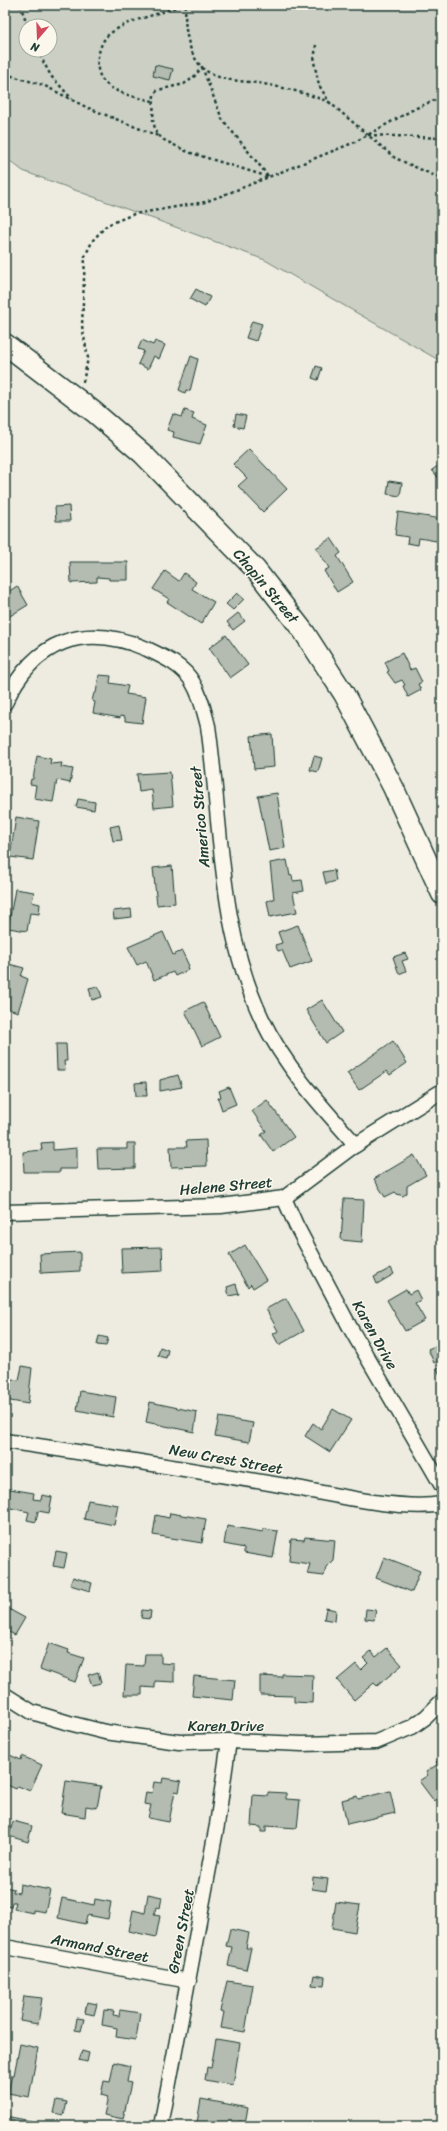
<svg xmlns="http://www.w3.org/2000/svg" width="447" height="2131" viewBox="0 0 447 2131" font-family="Sriracha,sans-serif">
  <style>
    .green { fill: #cbcfc4; stroke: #75867c; fill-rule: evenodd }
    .building { fill: #b4bbb0; stroke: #1f3d34 }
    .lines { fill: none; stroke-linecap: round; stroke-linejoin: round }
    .minor-casing { stroke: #1f3d34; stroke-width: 17 }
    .secondary-casing { stroke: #1f3d34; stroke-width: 23 }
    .path { stroke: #1f3d34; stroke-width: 2.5; stroke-dasharray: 3 3; stroke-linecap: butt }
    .minor { stroke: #fbf7ec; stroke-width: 14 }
    .secondary { stroke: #fbf7ec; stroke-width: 20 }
    .labels { text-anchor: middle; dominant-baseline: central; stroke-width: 3; stroke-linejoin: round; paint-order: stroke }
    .street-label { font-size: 15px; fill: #1f3d34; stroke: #fbf7ec }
  </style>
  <rect width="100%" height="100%" fill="#eeece1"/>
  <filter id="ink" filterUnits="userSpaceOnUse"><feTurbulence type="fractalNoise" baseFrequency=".025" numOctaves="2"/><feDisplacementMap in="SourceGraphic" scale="8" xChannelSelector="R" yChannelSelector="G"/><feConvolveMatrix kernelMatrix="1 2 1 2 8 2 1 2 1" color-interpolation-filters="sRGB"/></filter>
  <g filter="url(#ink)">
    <path class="green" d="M5,5H442V362L265,260L23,171L5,157ZM26,26H50V50H26Z"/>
    <g class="building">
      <polygon points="155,65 173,69 170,80 153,76"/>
      <polygon points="196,289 210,297 205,307 190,299"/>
      <polygon points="252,321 262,324 256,341 246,338"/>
      <polygon points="142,340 153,345 155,341 165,345 159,359 154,356 148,369 138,364 144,351 138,349"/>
      <polygon points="191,356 198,359 190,391 186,390 185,393 179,390"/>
      <polygon points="316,366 322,368 318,380 312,378"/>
      <polygon points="185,410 194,413 192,419 207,425 200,444 173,437 174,432 167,430 173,414 182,417"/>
      <polygon points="236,414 246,416 243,428 234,426"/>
      <polygon points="249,449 287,489 263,512 238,486 247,478 233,464"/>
      <polygon points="442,463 442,480 441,481 432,470"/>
      <polygon points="389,481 402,483 400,496 387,494"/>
      <polygon points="69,506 70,521 56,521 55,507"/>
      <polygon points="398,512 442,519 442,542 419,538 418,545 407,543 408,537 395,535"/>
      <polygon points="331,538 341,553 337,556 353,582 337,592 324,571 329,568 316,548"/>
      <polygon points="70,562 128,562 128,580 109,580 109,578 97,577 97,582 71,583"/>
      <polygon points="165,571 179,581 184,573 196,582 192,589 214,602 201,624 167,602 169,599 153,589"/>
      <polygon points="17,586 28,605 5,619 5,594"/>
      <polygon points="237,593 244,599 233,610 226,604"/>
      <polygon points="238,613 245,621 233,630 227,622"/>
      <polygon points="226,635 248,665 230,678 209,648"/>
      <polygon points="402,653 410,670 415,668 422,682 418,684 421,690 408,697 403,686 405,685 402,680 395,683 387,672 389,671 385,662"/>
      <polygon points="99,675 111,676 110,683 128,686 126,694 146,697 142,723 125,721 125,717 120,716 120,718 93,713 95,702 92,701 94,693 96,693"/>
      <polygon points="272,734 274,767 254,769 251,736"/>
      <polygon points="37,756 51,759 50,764 62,763 61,767 73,769 70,783 57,780 53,802 34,799 36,785 30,784 31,779 33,779"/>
      <polygon points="314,756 322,758 318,772 310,770"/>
      <polygon points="170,772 173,806 154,808 152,790 139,792 137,774"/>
      <polygon points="277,793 285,848 269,851 258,796"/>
      <polygon points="78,799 95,802 94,810 76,807"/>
      <polygon points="16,817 39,821 33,860 10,857"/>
      <polygon points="119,825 122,840 113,841 110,827"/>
      <polygon points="287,860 290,876 292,875 293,881 302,880 304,891 293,893 297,912 270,917 267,901 274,899 270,863"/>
      <polygon points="172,866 175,903 157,905 153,868"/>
      <polygon points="334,870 336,881 326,884 323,872"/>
      <polygon points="15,889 34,892 32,902 40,904 39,914 30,913 27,931 8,928"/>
      <polygon points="131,909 132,917 114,919 113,911"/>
      <polygon points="298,925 312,961 290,969 282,950 278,951 275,945 282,943 278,932"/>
      <polygon points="163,932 173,955 182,951 189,966 187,967 188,970 175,976 173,972 154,980 146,961 137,965 128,947"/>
      <polygon points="405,953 408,959 402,961 406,971 399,974 393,957"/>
      <polygon points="9,964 24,968 21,976 28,979 18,1012 5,1008 5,976"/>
      <polygon points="98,986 102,997 92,1000 89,988"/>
      <polygon points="322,1000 342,1032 326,1043 306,1010"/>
      <polygon points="203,1002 220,1037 202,1046 185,1011"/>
      <polygon points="393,1041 407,1063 390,1075 387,1071 359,1090 347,1073"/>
      <polygon points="56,1044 66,1044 67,1061 64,1061 65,1070 57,1070"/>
      <polygon points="178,1075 182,1087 160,1091 160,1080"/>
      <polygon points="146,1082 147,1096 136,1096 135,1083"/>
      <polygon points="229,1087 236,1104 222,1110 218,1098 221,1097 219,1091"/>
      <polygon points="267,1100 294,1137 273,1152 261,1135 266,1131 252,1111"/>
      <polygon points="206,1140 207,1166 171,1167 170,1147 187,1147 186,1141"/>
      <polygon points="53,1142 53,1150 77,1148 77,1169 60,1169 60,1172 24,1172 23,1152 42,1150 41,1143"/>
      <polygon points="127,1143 135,1143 135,1168 98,1169 97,1149 127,1149"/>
      <polygon points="414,1155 426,1175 407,1186 407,1193 403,1196 397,1194 395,1192 385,1197 374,1179"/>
      <polygon points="344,1199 364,1200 362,1242 341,1240"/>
      <polygon points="245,1245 266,1280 253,1288 251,1284 248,1287 229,1255"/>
      <polygon points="162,1247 163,1271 122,1273 121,1248"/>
      <polygon points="80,1252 80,1271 41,1273 40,1254"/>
      <polygon points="391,1268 394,1274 377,1284 374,1277"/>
      <polygon points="236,1284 239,1294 229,1296 227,1287"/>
      <polygon points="406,1289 409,1294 416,1290 421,1300 415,1303 425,1320 405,1331 387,1300"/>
      <polygon points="286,1298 304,1331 279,1345 273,1334 278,1331 266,1309"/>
      <polygon points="99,1336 108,1338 106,1346 97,1345"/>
      <polygon points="442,1343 442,1365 440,1360 434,1363 428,1349"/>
      <polygon points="160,1347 168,1350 166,1358 158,1356"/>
      <polygon points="22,1366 32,1368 28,1404 5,1400 5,1378 19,1380"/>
      <polygon points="442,1366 442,1380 437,1368"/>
      <polygon points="80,1391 116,1397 113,1417 77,1410"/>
      <polygon points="150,1402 197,1412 194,1432 146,1422"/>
      <polygon points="333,1409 351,1420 330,1452 305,1436 313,1423 321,1429"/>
      <polygon points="219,1417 253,1423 249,1442 215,1436"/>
      <polygon points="10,1489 34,1493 33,1499 41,1500 42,1495 52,1497 49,1513 38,1511 36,1522 27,1520 29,1512 6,1507"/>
      <polygon points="88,1500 118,1505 114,1525 84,1519"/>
      <polygon points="170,1513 206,1519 202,1543 153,1535 156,1515 169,1518"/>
      <polygon points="227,1526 263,1532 263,1529 278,1531 273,1558 244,1553 244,1548 224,1544"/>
      <polygon points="305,1537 335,1540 333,1560 326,1567 324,1576 307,1574 310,1564 289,1561 291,1539 304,1540"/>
      <polygon points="56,1551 67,1553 64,1568 53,1566"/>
      <polygon points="384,1557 420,1571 412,1592 376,1578"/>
      <polygon points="73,1577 92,1583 90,1591 70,1585"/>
      <polygon points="5,1607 25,1618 15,1635 5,1630"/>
      <polygon points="326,1608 336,1610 335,1621 324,1619"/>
      <polygon points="366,1609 376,1610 374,1620 365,1619"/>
      <polygon points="142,1610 151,1611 150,1619 141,1618"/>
      <polygon points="49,1643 69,1650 68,1653 84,1658 75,1682 40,1669"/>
      <polygon points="387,1648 402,1665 377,1686 374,1683 354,1700 337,1680 356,1664 361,1670 368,1663 363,1658 371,1651 376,1657"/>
      <polygon points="145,1654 161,1654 161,1663 174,1664 174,1682 155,1681 155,1688 142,1687 142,1695 124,1695 126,1665 144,1666"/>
      <polygon points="98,1672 101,1683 92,1685 88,1675"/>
      <polygon points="282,1674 313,1675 312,1703 294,1702 294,1696 260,1695 260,1676 282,1677"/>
      <polygon points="194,1676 235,1680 233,1700 192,1696"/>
      <polygon points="5,1753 21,1760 22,1756 42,1765 30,1791 18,1786 16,1789 5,1784"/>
      <polygon points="442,1757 442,1796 434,1801 419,1781 428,1775 426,1772 438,1764 436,1762"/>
      <polygon points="163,1778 181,1781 179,1792 175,1791 169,1822 148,1818 151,1805 144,1804 146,1792 152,1793 154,1782 162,1783"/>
      <polygon points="66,1781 101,1786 97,1808 86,1806 85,1817 61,1813"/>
      <polygon points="390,1791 395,1813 347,1824 342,1800 357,1796 358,1799"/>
      <polygon points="268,1792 286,1793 286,1799 300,1800 297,1828 266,1826 266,1832 261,1832 261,1827 251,1826 253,1795 268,1796"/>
      <polygon points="13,1821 32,1826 28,1842 9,1836"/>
      <polygon points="313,1877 328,1879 326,1891 312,1889"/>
      <polygon points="20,1884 50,1890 45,1912 33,1910 33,1913 14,1909 16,1902 12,1902 11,1907 5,1906 5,1887 14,1889 13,1892 19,1893"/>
      <polygon points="148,1894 162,1897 160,1908 156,1907 154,1915 160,1916 156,1937 129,1931 133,1910 145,1913"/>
      <polygon points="62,1898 94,1905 95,1899 111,1902 108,1919 87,1915 85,1924 58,1918"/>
      <polygon points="336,1902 360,1905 355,1932 332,1928"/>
      <polygon points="230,1929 249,1933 246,1948 251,1948 246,1970 228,1966 232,1947 226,1946"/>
      <polygon points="314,1975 325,1977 324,1986 312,1985"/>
      <polygon points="227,1981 253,1985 245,2032 221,2028 224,2012 220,2011"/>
      <polygon points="24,1996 42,1998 38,2024 20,2021"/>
      <polygon points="87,2002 97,2004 94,2015 85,2013"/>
      <polygon points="104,2010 114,2011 113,2015 119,2016 120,2010 140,2013 136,2040 116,2037 117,2028 102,2025"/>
      <polygon points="77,2018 84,2019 81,2031 75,2030"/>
      <polygon points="216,2039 240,2043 233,2085 205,2080 207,2067 211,2068"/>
      <polygon points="20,2044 38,2048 29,2097 8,2093 12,2075 14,2075"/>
      <polygon points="82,2051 89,2053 87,2062 79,2060"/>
      <polygon points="114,2062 130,2066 127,2082 131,2083 123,2119 104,2115 108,2097 101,2095 104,2081 110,2082"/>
      <polygon points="201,2099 248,2108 245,2123 239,2121 238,2126 214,2126 197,2123"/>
      <polygon points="57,2100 67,2102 64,2115 54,2113"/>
      <polygon points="5,2116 31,2121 30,2126 5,2126"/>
    </g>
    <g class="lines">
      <g class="minor-casing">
        <g id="minor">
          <path d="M5,703C34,640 84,622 147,649C164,657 184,666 193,683C201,696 204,711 208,726C222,825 218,927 262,1019C285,1067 321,1106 356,1145"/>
          <polyline points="284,1198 296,1225 352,1331 442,1486"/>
          <polyline points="5,1212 221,1206 284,1198 351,1148 442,1091"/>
          <path d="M5,1441C99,1455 192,1470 286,1486C330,1494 399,1511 442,1504"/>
          <polyline points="5,1695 32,1712 69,1723 105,1732 179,1742 229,1741 302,1744 376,1742 412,1727 426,1717 442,1701"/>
          <polyline points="5,1947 189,1981"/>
          <polyline points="161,2126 217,1825 229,1741"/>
        </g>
      </g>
      <g class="secondary-casing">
        <polyline id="secondary" points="5,344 94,412 143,454 256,570 304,632 344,694 393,787 442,894"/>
      </g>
      <g class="path">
        <polyline points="20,5 28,26"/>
        <path d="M186,5C183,25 188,60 208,72C222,81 242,81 258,83C282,87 306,93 329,102"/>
        <polyline points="316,45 314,62 319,85 329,102 395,158 442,179"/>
        <polyline points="37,50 51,76 72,99"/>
        <polygon points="202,67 222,119 269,177 188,152 164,140 156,133 153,120 154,94 158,90 184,84 193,78"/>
        <polyline points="5,74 43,85 86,107 158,136"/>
        <path d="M153,101C128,95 93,91 98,57C100,47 103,38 111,33C131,18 158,16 180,5"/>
        <polyline points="368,135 442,138"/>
        <polyline points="83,382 88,358 82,326 85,256 93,240 107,225 134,214 205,202 234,191 355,142 414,109 442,97"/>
      </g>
      <use href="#minor" class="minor"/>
      <use href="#secondary" class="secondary"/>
    </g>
  </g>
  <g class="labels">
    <g class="street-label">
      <text transform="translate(266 586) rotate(50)">Chapin Street</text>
      <text transform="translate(200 817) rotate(-95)">Americo Street</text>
      <text transform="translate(226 1186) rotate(-5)">Helene Street</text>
      <text transform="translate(375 1335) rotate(61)">Karen Drive</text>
      <text transform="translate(226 1459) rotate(10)">New Crest Street</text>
      <text x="226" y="1726">Karen Drive</text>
      <text transform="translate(181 1931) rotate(-79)">Green Street</text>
      <text transform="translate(100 1948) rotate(11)">Armand Street</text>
    </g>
  </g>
  <rect width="447" height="2131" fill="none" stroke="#fbf7ec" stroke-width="20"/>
  <rect x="10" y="10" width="427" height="2111" fill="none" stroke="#1f3d34" stroke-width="1.5" filter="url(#ink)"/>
  <g transform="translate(38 38) rotate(199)"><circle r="19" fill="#fbf7ec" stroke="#a3ada2"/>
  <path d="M0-3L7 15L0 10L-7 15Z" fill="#d1495b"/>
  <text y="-6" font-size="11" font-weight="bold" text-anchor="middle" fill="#1f3d34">N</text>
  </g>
</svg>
